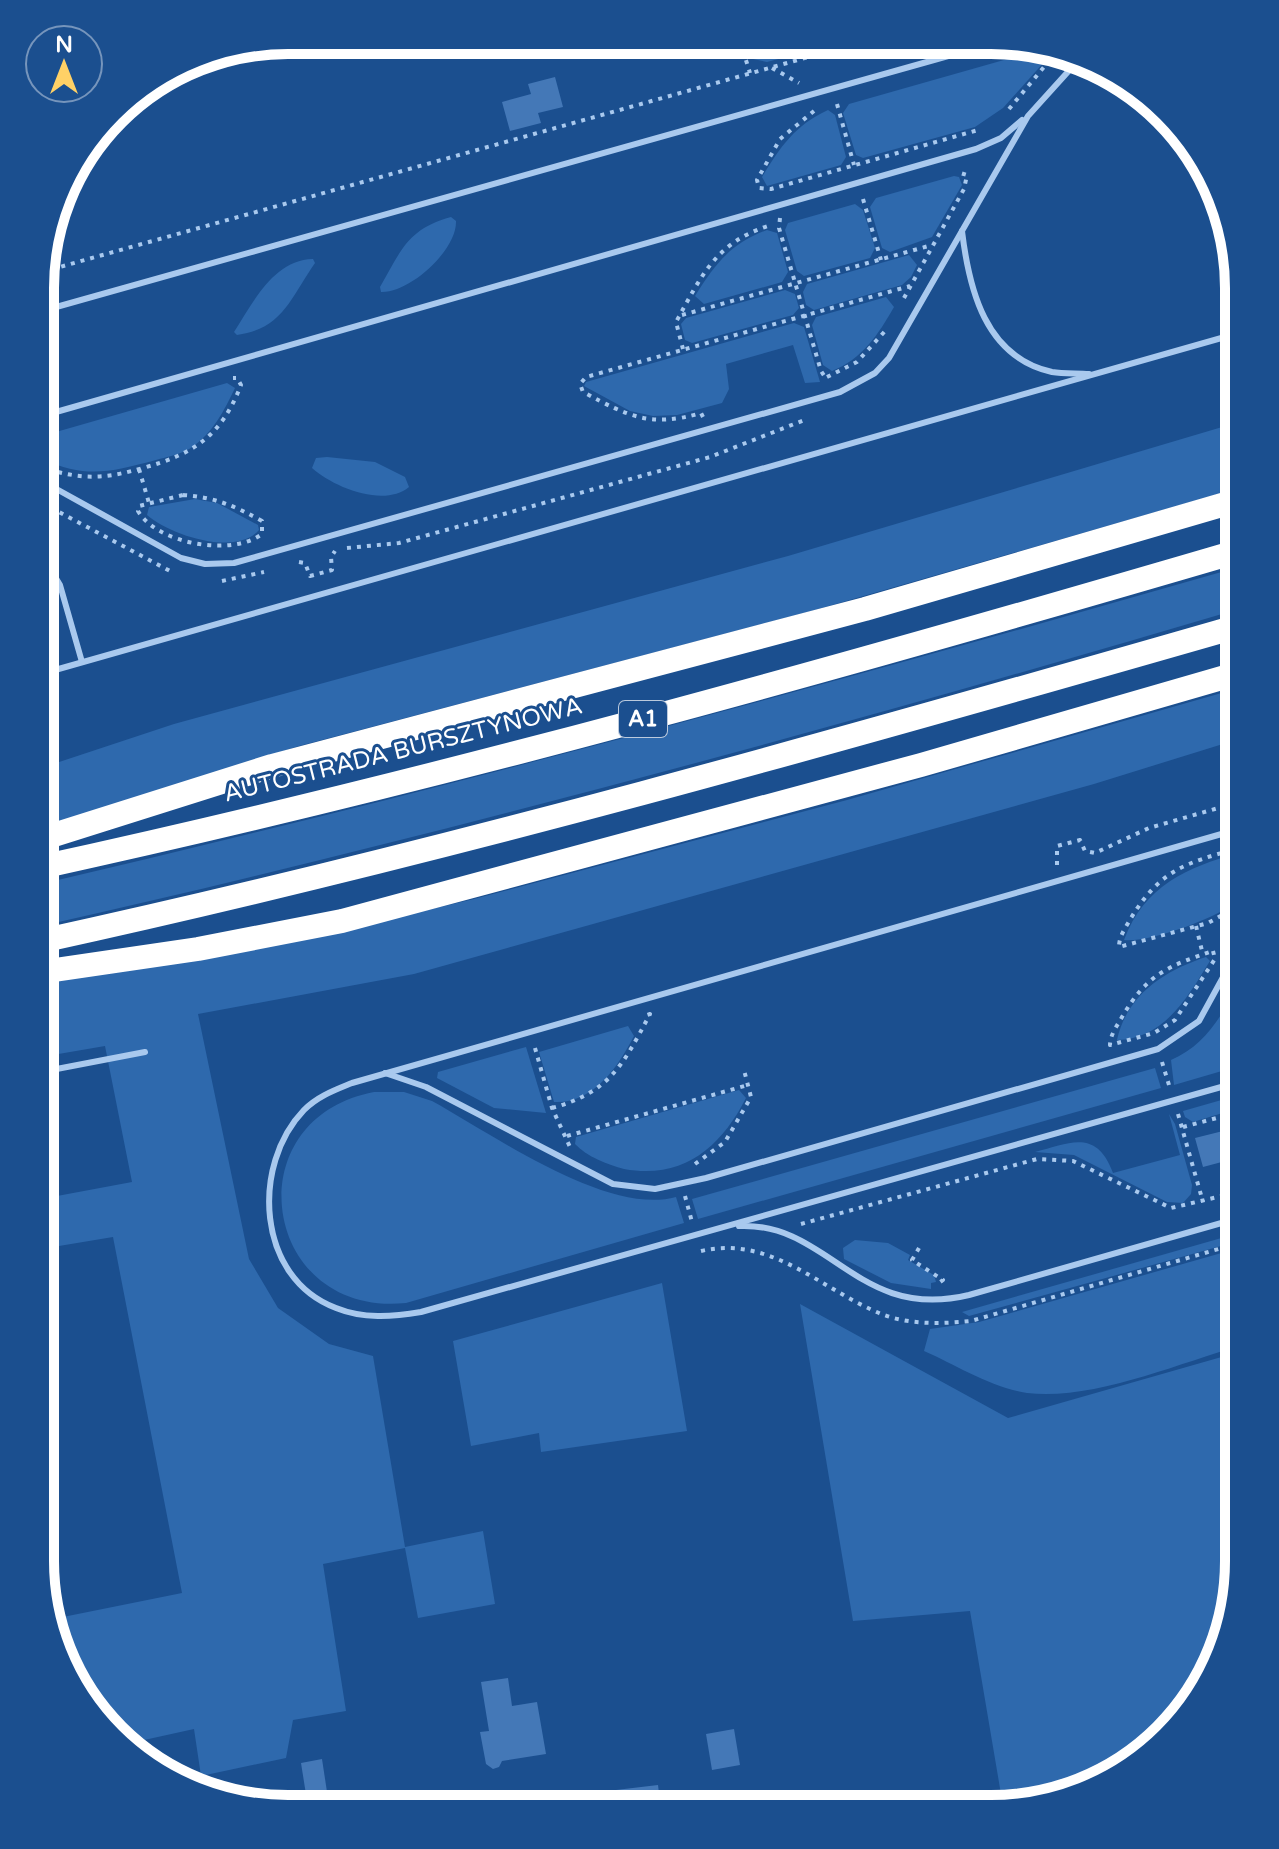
<svg xmlns="http://www.w3.org/2000/svg" width="1279" height="1849" viewBox="0 0 1279 1849" font-family="'Varela Round',sans-serif">
  <style>
    .green { fill: #2e69ad }
    .building { fill: #4478b7 }
    .lines { fill: none; stroke-linecap: round; stroke-linejoin: round }
    .path { stroke: #a9c9ee; stroke-width: 4; stroke-dasharray: 4 6; stroke-linecap: butt }
    .lane { stroke: #a9c9ee; stroke-width: 6 }
    .highway { stroke: #fff; stroke-width: 24 }
    .labels { text-anchor: middle; dominant-baseline: central; stroke-width: 6; stroke-linejoin: round; paint-order: stroke }
    .shield { fill: #1b4f8f; stroke: #bbcadd; stroke-width: 2 }
    .shield-label { font-size: 22px; font-weight: bold; fill: #fff }
    .street-label { font-size: 24px; fill: #fff; stroke: #1b4f8f }
    .rim { fill: none; stroke: #fff; stroke-width: 10 }
  </style>
  <rect width="100%" height="100%" fill="#1b4f8f"/>
  <g class="green">
    <polygon points="747,41 842,42 767,62 753,59"/>
    <polygon points="1039,50 1046,55 1045,61 1003,108 975,127 863,158 856,155 843,113 849,104"/>
    <path d="M828,110L835,115L846,157L841,165L767,186L762,177C780,147 795,125 828,110Z"/>
    <polygon points="954,176 959,177 962,185 932,237 890,252 882,248 870,207 876,198"/>
    <polygon points="855,204 863,210 875,248 870,258 804,276 797,271 785,230 788,223"/>
    <path d="M451,217L456,221C457,250 410,293 381,292L380,287C401,251 407,229 451,217Z"/>
    <path d="M767,230L777,233L788,272L782,282L704,304L695,296C715,264 731,243 767,230Z"/>
    <polygon points="909,255 917,265 911,277 902,285 814,310 806,305 803,292 807,284"/>
    <path d="M313,259L315,263C291,297 283,329 237,335L234,332C253,303 273,260 313,259Z"/>
    <polygon points="785,290 795,294 799,308 793,315 692,343 685,340 681,324 686,318"/>
    <path d="M886,297L894,307C878,335 862,359 832,371L823,365L812,325L816,317Z"/>
    <polygon points="794,323 804,327 820,382 805,383 793,345 726,364 729,389 722,403 677,415 653,416 630,411 584,386 586,382"/>
    <path d="M227,383L235,388C224,411 213,433 191,448C181,454 167,457 156,460C110,472 87,479 42,459V436Z"/>
    <polygon points="1239,422 1239,488 815,610 299,746 41,828 41,768 174,724 788,556"/>
    <path d="M327,457L375,462L405,477L409,487C384,508 333,487 312,468L316,458Z"/>
    <path d="M195,499L217,503L258,525L259,530C235,557 170,535 147,515L149,507Z"/>
    <path d="M1239,567V609C843,726 444,835 41,926V884C444,790 842,681 1239,567Z"/>
    <polygon points="1239,688 1239,739 1094,784 414,974 198,1014 249,1259 278,1308 329,1344 373,1356 405,1547 483,1531 495,1604 418,1618 405,1548 323,1564 346,1711 293,1720 286,1758 201,1776 194,1729 126,1744 65,1670 53,1619 182,1593 113,1237 41,1249 41,1199 132,1182 105,1046 41,1057 41,984 342,930 474,899 847,800"/>
    <path d="M1239,853V900C1220,917 1149,943 1124,940C1144,886 1187,867 1239,853Z"/>
    <path d="M1206,957L1210,961C1188,996 1165,1039 1117,1040C1127,994 1166,970 1206,957Z"/>
    <path d="M1239,984V1066L1174,1085L1171,1060C1206,1045 1221,1016 1239,984Z"/>
    <path d="M628,1026L634,1036C618,1067 593,1104 554,1102L539,1052Z"/>
    <polygon points="526,1047 546,1113 494,1108 437,1078 438,1072"/>
    <polygon points="1155,1068 1161,1088 698,1219 692,1199"/>
    <path d="M739,1090L746,1098C721,1147 683,1180 624,1169C608,1165 586,1156 575,1144L576,1137Z"/>
    <path d="M374,1092H404L432,1101C494,1135 607,1216 676,1197L684,1223L406,1303C262,1318 232,1119 374,1092Z"/>
    <polygon points="1239,1095 1239,1108 1193,1122 1185,1117 1183,1111"/>
    <path d="M1169,1114L1175,1124L1192,1185L1191,1194L1183,1203L1167,1202L1074,1155L1035,1152C1071,1142 1097,1129 1113,1173L1180,1155Z"/>
    <polygon points="1239,1233 1239,1241 969,1316 962,1312"/>
    <polygon points="855,1240 888,1243 910,1255 908,1260 934,1275 936,1282 931,1283 931,1289 891,1283 844,1259 843,1248"/>
    <path d="M1239,1248V1346C1177,1364 1091,1401 1027,1393C992,1388 956,1365 924,1351L930,1329L979,1322Z"/>
    <polygon points="662,1283 687,1431 541,1452 539,1433 471,1446 453,1341"/>
    <polygon points="800,1304 1008,1418 1239,1352 1238,1577 1197,1699 1100,1784 1003,1806 970,1611 853,1621"/>
  </g>
  <g class="building">
    <polygon points="555,77 563,107 538,113 541,123 510,131 502,102 531,94 528,84"/>
    <polygon points="1239,1116 1239,1148 1231,1150 1233,1159 1203,1167 1195,1138 1223,1131 1220,1121"/>
    <polygon points="508,1678 512,1706 537,1702 546,1754 502,1761 499,1767 493,1769 486,1764 480,1732 489,1731 481,1682"/>
    <polygon points="734,1729 740,1765 712,1770 706,1734"/>
    <polygon points="322,1759 329,1805 308,1807 301,1763"/>
    <polygon points="658,1785 661,1808 601,1808 599,1792"/>
  </g>
  <g class="lines">
    <g class="path">
      <polyline points="740,41 750,73"/>
      <polyline points="1007,55 1035,47"/>
      <polyline points="772,68 799,83"/>
      <polyline points="837,104 854,165"/>
      <polyline points="1009,109 1054,55"/>
      <polyline points="814,111 780,139 757,180 759,188 771,189 978,130"/>
      <polyline points="863,199 881,260"/>
      <polyline points="780,218 779,228 821,371 827,380"/>
      <polyline points="42,272 862,42"/>
      <polyline points="904,298 964,189 967,175 957,172"/>
      <polyline points="682,315 932,245"/>
      <path d="M683,349L676,322C701,277 715,243 768,226"/>
      <polyline points="827,377 857,362 886,330"/>
      <path d="M703,417L701,413C650,428 628,416 583,392L580,384L586,377L910,286"/>
      <polyline points="139,469 149,503"/>
      <path d="M58,472C90,480 111,477 143,468C193,454 221,437 241,385L237,378H233"/>
      <path d="M183,495C214,497 235,506 262,521V534C232,557 157,544 138,511L139,506Z"/>
      <polyline points="42,503 170,571"/>
      <polyline points="347,548 399,543 710,457 807,419"/>
      <polyline points="299,562 305,563 310,576 332,570 331,557 335,551"/>
      <polyline points="222,581 264,572"/>
      <polyline points="1057,865 1057,846 1080,840 1085,851 1095,853 1149,828 1239,802"/>
      <path d="M1239,906L1208,923L1119,947C1119,936 1126,927 1131,918C1161,869 1186,863 1239,848"/>
      <polyline points="1196,926 1203,955"/>
      <path d="M1213,951L1215,959L1175,1020L1154,1033L1110,1045C1110,1035 1117,1026 1122,1017C1147,974 1168,966 1213,951Z"/>
      <polyline points="535,1048 552,1108 570,1147"/>
      <polyline points="1162,1062 1169,1085"/>
      <path d="M552,1108C610,1092 623,1065 650,1014L647,1015"/>
      <polyline points="1178,1114 1203,1202"/>
      <polyline points="1183,1127 1239,1112"/>
      <polyline points="567,1136 748,1085"/>
      <polyline points="695,1164 725,1142 751,1097 744,1070"/>
      <polyline points="685,1196 692,1222"/>
      <polyline points="801,1224 1037,1159 1073,1161 1171,1208 1239,1192"/>
      <polyline points="919,1248 912,1260 943,1280 939,1283"/>
      <path d="M701,1251C771,1235 819,1288 879,1313C907,1325 941,1324 971,1321L1239,1243"/>
    </g>
    <g class="lane">
      <path d="M962,231C969,289 985,357 1052,372C1064,374 1077,373 1089,374"/>
      <polyline points="42,311 998,42"/>
      <polyline points="42,416 976,149 1001,138 1022,120"/>
      <polyline points="42,481 181,558 205,564 234,563 840,392 875,373 889,358 1028,116 1075,64"/>
      <polyline points="42,569 54,575 60,585 82,662"/>
      <polyline points="41,674 1239,333"/>
      <polyline points="41,1072 145,1052"/>
      <polyline points="385,1073 426,1087 613,1184 655,1189 706,1178 1158,1049 1199,1021 1239,948"/>
      <path d="M1239,1082L421,1312C392,1317 363,1319 336,1308C256,1278 251,1165 304,1110C318,1096 335,1090 352,1083L1239,829"/>
      <path d="M739,1226C830,1222 857,1322 969,1295L1239,1218"/>
    </g>
    <g class="highway">
      <polyline points="41,839 272,766 865,609 1239,500"/>
      <path d="M41,867C444,779 843,667 1239,551"/>
      <path d="M41,941C444,853 842,740 1239,626"/>
      <polyline points="41,972 198,949 342,921 921,765 1239,673"/>
    </g>
  </g>
  <g class="labels">
    <rect class="shield" x="619" y="701" width="48" height="36" rx="6"/>
    <g class="shield-label">
      <text x="643" y="719">A1</text>
    </g>
    <g class="street-label">
      <text transform="translate(403 750) rotate(-14)">AUTOSTRADA BURSZTYNOWA</text>
    </g>
  </g>
  <path d="M0 0H1279V1849H0ZM288 54H991A234 234 0 0 1 1225 288V1561A234 234 0 0 1 991 1795H288A234 234 0 0 1 54 1561V288A234 234 0 0 1 288 54Z" fill="#1b4f8f" fill-rule="evenodd"/>
  <path class="rim" d="M288 54H991A234 234 0 0 1 1225 288V1561A234 234 0 0 1 991 1795H288A234 234 0 0 1 54 1561V288A234 234 0 0 1 288 54Z"/>
  <g transform="translate(64 64)"><circle r="38" fill="#1b4f8f" stroke="#7695bc" stroke-width="2"/>
  <path d="M0-6L14 30L0 20L-14 30Z" fill="#ffd166"/>
  <text y="-12" font-size="22" font-weight="bold" text-anchor="middle" fill="#ffffff">N</text>
  </g>
</svg>
